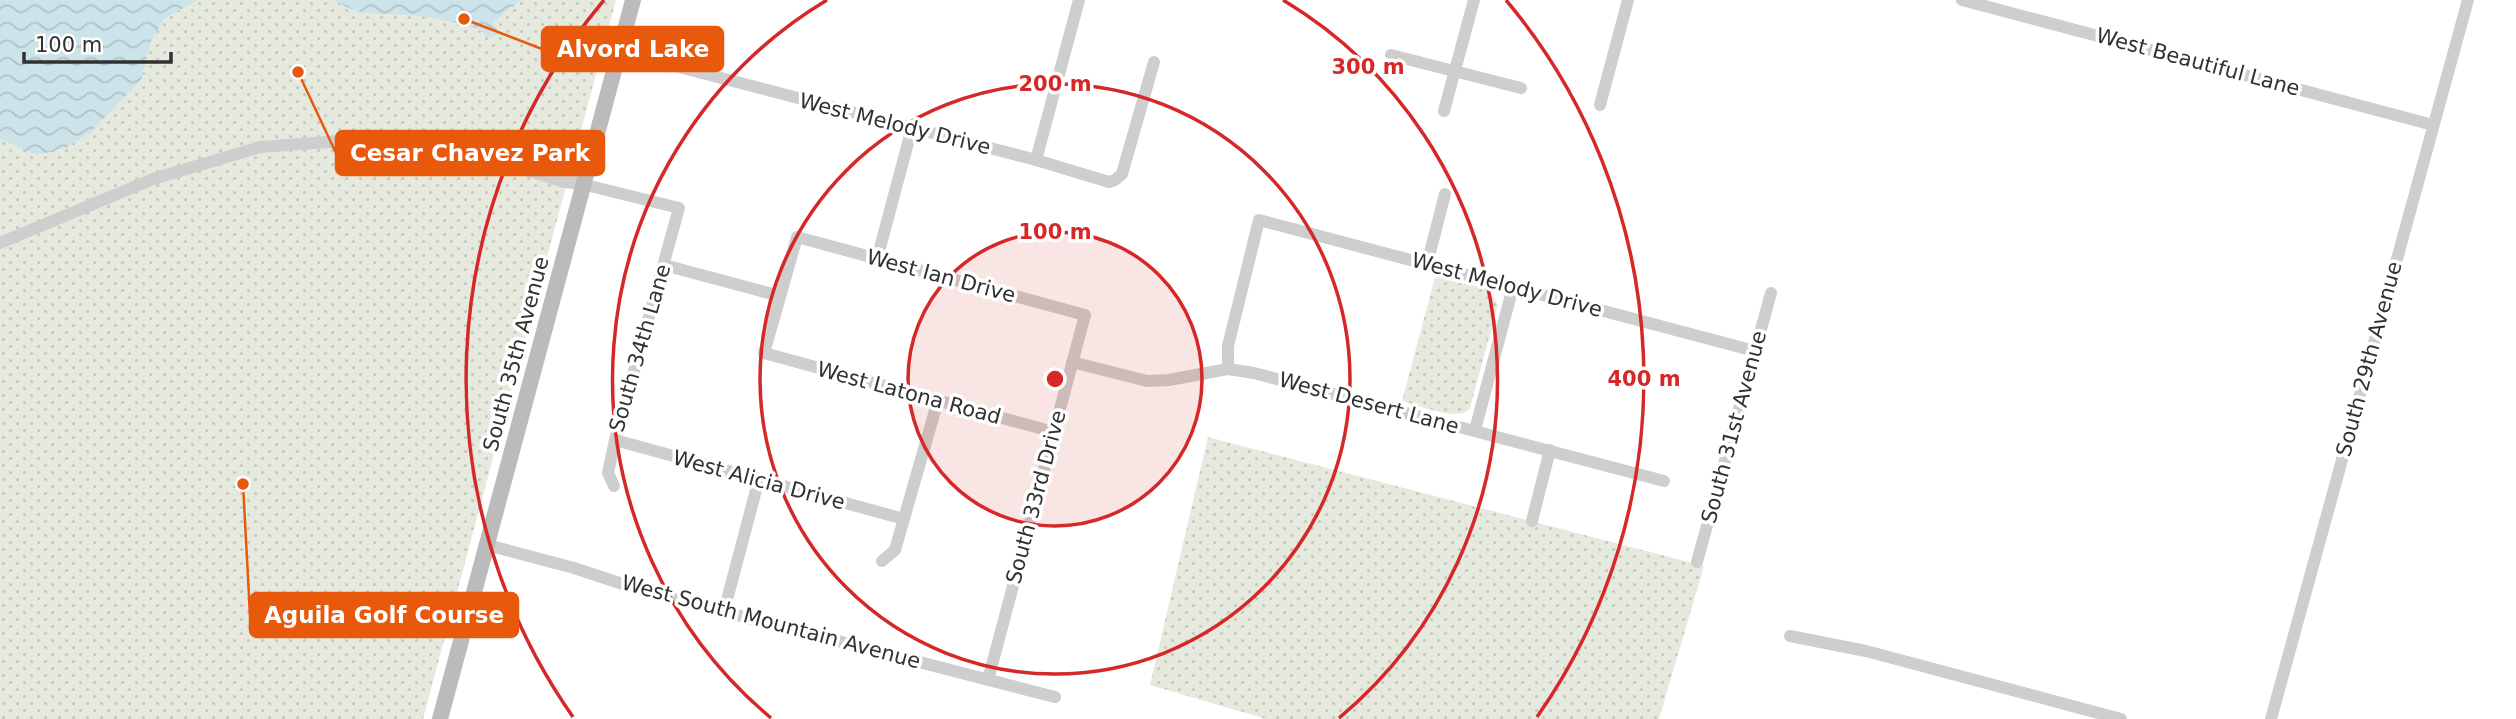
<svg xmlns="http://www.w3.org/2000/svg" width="2516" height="719" viewBox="0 0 2516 719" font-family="'DejaVu Sans',sans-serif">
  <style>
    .green { fill: url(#green-dots) }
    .water { fill: url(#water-waves) }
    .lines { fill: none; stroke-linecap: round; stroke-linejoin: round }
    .street { stroke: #cecece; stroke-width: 12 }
    .secondary { stroke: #bbb; stroke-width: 16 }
    .ring { fill: none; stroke: #d62828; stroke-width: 3.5 }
    .labels { text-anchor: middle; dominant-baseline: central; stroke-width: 7; stroke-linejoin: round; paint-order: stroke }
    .street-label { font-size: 21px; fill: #313131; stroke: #fff }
    .centre { fill: #d62828; stroke: #fff; stroke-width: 3.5 }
    .ring-label { font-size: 21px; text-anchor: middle; font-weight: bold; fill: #d62828; stroke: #fff; stroke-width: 7; stroke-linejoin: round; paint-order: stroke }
    .leader { fill: none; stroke: #e8590c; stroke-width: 2.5 }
    .callout-dot { fill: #e8590c; stroke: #fff; stroke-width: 2.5 }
    .callout { fill: #e8590c; stroke: #e8590c; stroke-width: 2.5 }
    .callout-label { font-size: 23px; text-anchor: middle; font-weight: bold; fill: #fff }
  </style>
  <defs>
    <pattern id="green-dots" width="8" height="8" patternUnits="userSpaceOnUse" patternTransform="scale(1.75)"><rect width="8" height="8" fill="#e6eade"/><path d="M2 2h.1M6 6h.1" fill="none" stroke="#c6c9bf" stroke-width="1.8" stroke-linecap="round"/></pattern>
    <pattern id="water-waves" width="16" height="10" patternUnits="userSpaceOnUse" patternTransform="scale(1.75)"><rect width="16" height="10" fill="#cbe3e9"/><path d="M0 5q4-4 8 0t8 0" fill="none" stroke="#afc3c8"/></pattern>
  </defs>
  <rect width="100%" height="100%" fill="#fff"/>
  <g class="green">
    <polygon points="0,0 616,0 423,719 0,719"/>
    <path d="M1435,277L1488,289L1498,305L1470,408C1459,423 1419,405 1402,401Z"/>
    <polygon points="1208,437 1704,566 1659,719 1266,719 1150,685"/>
  </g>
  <g class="water">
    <polygon points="0,0 198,0 165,18 152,38 141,80 90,133 65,148 37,155 0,139"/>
    <path d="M334,0H521L493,22L499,34L487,38L481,29C457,24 433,16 409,15C377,13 363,18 334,0Z"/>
  </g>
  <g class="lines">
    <g class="street">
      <polyline points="1962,0 2433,125"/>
      <path d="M619,53C638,63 653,67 675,66L1036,160L1109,182L1115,180L1122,174L1154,62"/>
      <path d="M619,53C645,48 653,52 675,66"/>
      <polyline points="1391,55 1521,88"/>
      <polyline points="1600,105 1628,0"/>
      <polyline points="1444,111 1474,0"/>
      <polyline points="1036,160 1079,0"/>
      <polyline points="508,164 564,182 582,184 679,208 615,440 608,473 614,486"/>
      <polyline points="0,243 153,179 260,147 342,141 427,141 505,156 566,174 582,184"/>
      <polyline points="877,259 912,128"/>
      <polyline points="1427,264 1445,194"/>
      <polyline points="664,265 780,296"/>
      <polyline points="1072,362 1147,381 1169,380 1228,369 1254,373 1664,481"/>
      <polyline points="1228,369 1228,346 1259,220 1755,351"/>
      <polyline points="1475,430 1513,287"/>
      <polyline points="615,440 904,519"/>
      <polyline points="1532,521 1550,450"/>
      <polyline points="487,545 574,568 644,591 1055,697"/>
      <polyline points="882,561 895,550 938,400"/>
      <polyline points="1697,562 1771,293"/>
      <polyline points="724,611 759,479"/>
      <polyline points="1790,636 1866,651 2121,719"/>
      <polyline points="988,680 1085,315 797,237 764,353 1054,432"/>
      <polyline points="2271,719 2468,0"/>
    </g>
    <polyline class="secondary" points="440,719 633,0"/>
  </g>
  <circle cx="1055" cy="379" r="147" fill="#d62828" fill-opacity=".12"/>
  <g class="ring">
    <circle cx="1055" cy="379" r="147"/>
    <circle cx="1055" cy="379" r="295"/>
    <path d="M771 718A442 442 0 0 1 827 0M1283 0A442 442 0 0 1 1339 718"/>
    <path d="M573 717A589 589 0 0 1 604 0M1506 0A589 589 0 0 1 1537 717"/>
  </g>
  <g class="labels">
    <g class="street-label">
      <text transform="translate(2198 62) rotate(15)">West Beautiful Lane</text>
      <text transform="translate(895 124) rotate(14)">West Melody Drive</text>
      <text transform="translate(941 276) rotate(15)">West Ian Drive</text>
      <text transform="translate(1507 285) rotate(15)">West Melody Drive</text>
      <text transform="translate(640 348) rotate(-74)">South 34th Lane</text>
      <text transform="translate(516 354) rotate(-75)">South 35th Avenue</text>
      <text transform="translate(2369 359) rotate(-75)">South 29th Avenue</text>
      <text transform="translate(909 393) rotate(15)">West Latona Road</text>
      <text transform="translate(1369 403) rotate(15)">West Desert Lane</text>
      <text transform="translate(1734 427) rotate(-75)">South 31st Avenue</text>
      <text transform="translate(759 480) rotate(15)">West Alicia Drive</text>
      <text transform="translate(1036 497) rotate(-75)">South 33rd Drive</text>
      <text transform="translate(771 622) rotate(15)">West South Mountain Avenue</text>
    </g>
  </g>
  <circle cx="1055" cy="379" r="10" class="centre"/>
  <g class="ring-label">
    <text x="1368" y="74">300 m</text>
    <text x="1055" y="91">200 m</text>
    <text x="1055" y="239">100 m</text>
    <text x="1644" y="386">400 m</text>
  </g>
  <path class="leader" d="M464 19L542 49M298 72L336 153M243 484L250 615"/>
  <g class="callout-dot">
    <circle cx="464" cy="19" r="7"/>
    <circle cx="298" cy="72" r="7"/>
    <circle cx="243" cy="484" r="7"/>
  </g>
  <g class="callout">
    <rect x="542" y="27" width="181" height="44" rx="7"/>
    <rect x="336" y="131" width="268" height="44" rx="7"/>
    <rect x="250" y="593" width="268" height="44" rx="7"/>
  </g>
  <g class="callout-label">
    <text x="633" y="57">Alvord Lake</text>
    <text x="470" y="161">Cesar Chavez Park</text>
    <text x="384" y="623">Aguila Golf Course</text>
  </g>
  <path d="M24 52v10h147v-10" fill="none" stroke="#313131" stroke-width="3.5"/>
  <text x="35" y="52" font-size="21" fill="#313131" stroke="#ffffff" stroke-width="5" paint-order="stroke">100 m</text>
</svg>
